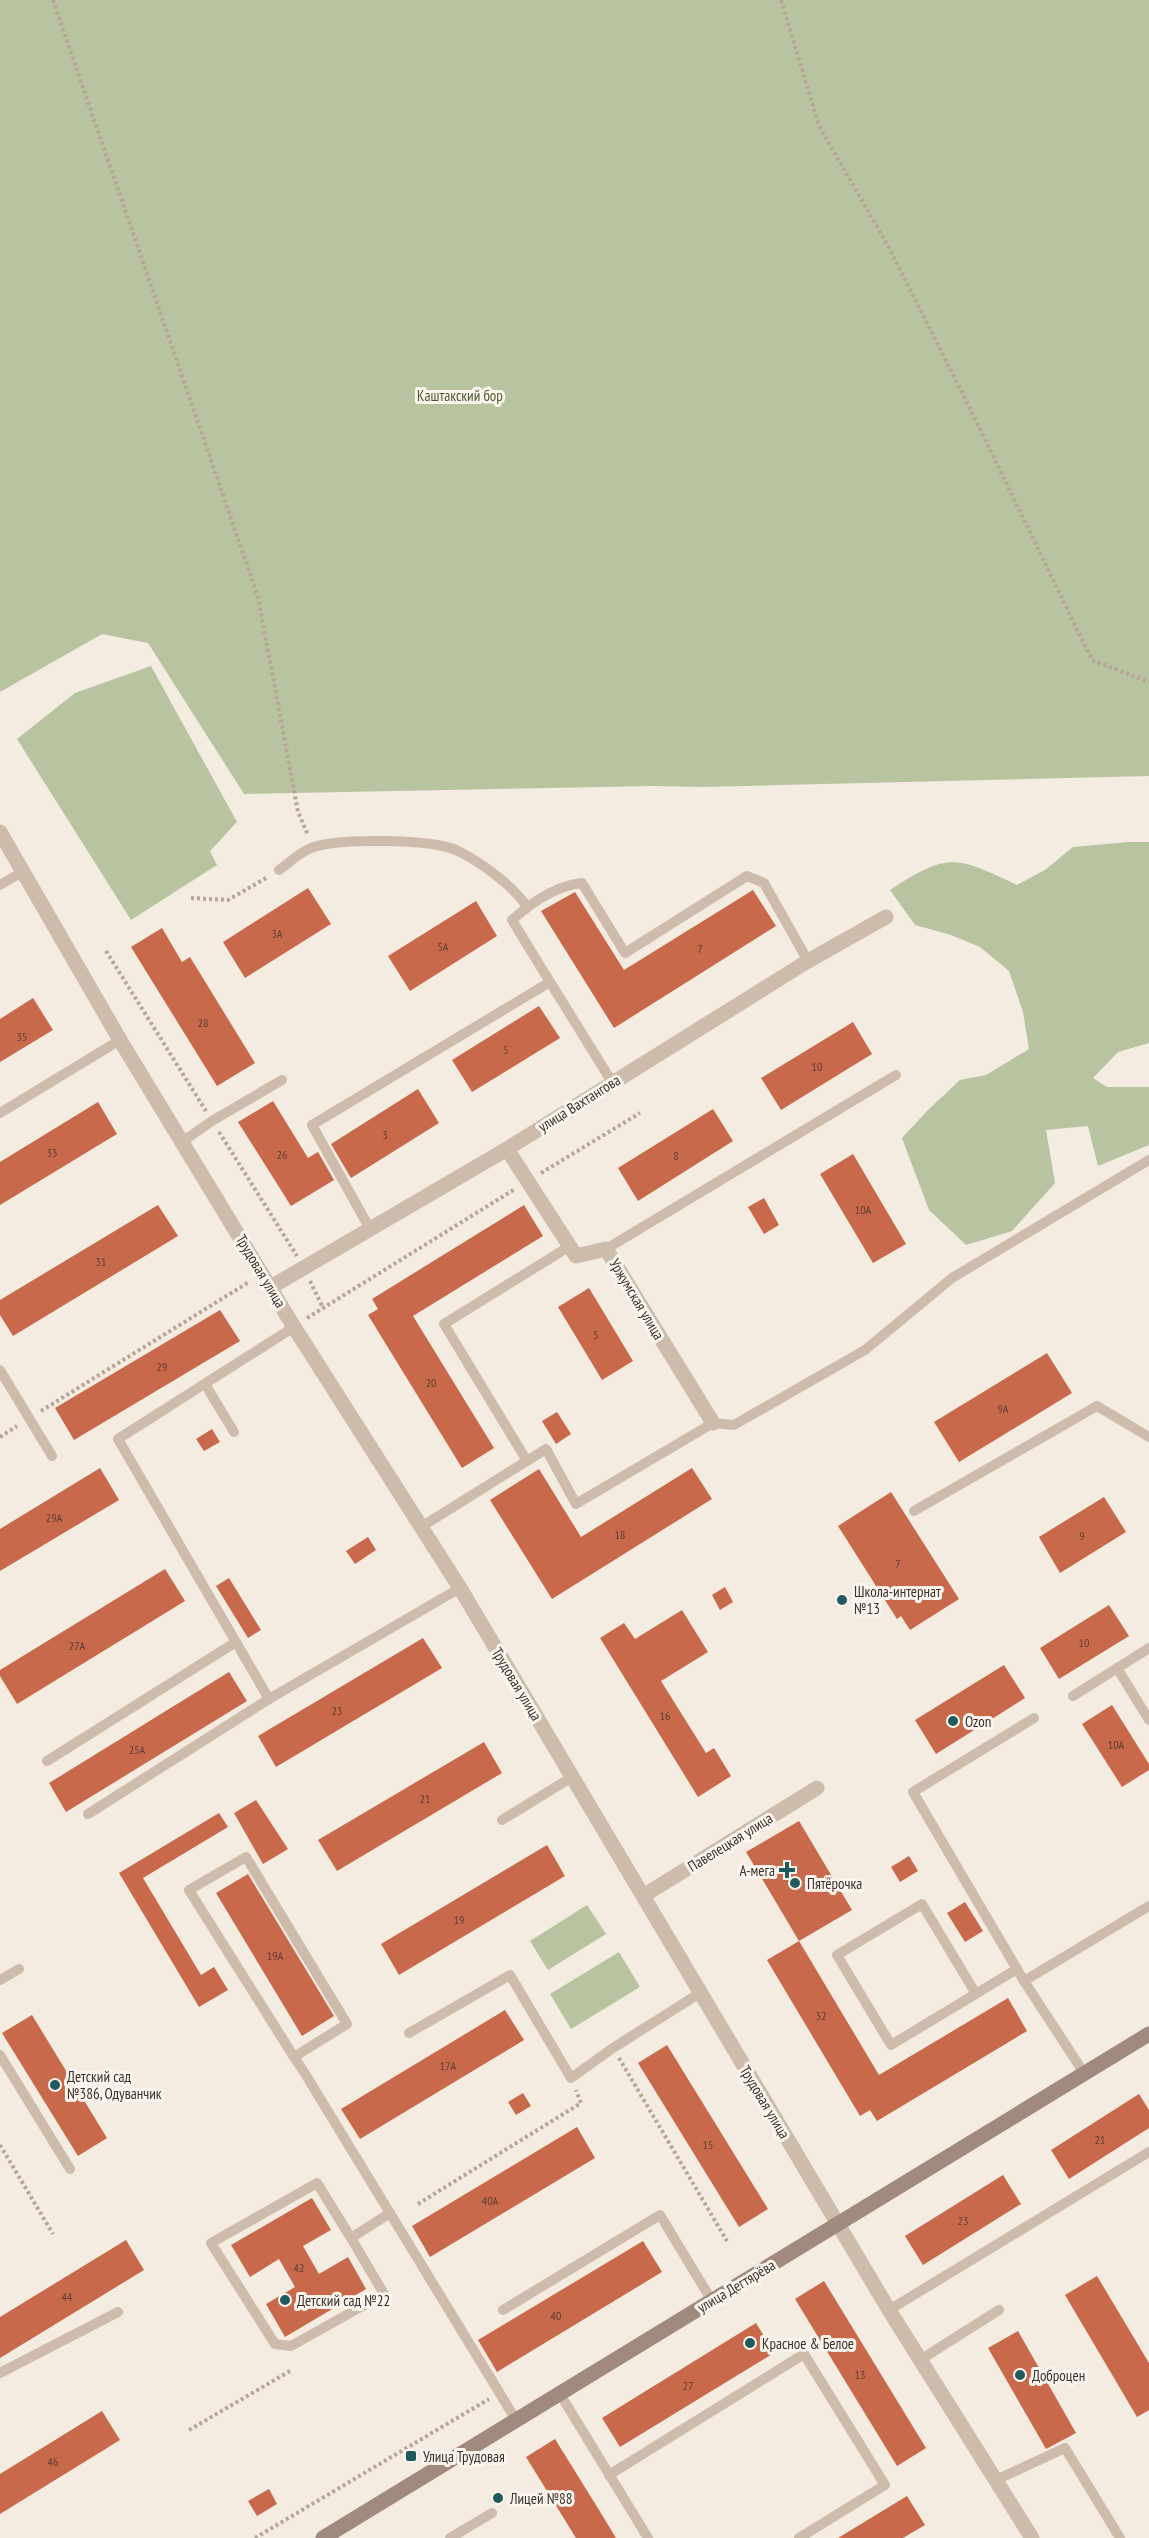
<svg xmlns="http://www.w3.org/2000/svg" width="1149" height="2538" viewBox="0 0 1149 2538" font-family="'PT Sans Narrow',sans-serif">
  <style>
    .green { fill: #b8c4a0 }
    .building { fill: #c8694b }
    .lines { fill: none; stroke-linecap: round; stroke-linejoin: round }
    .path { stroke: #b9a596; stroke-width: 4; stroke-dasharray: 3 3; stroke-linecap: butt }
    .lane { stroke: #cdbbac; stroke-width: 10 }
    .street { stroke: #cdbbac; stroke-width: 15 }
    .secondary { stroke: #a18a7d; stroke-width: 15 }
    .poi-dot { fill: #1f5a5e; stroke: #fbf5ee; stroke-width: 2 }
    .labels { text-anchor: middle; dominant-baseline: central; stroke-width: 6; stroke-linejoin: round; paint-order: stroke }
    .number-label { font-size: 12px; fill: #5e3e33 }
    .park-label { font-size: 15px; fill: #4a5a2e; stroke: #fbf5ee }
    .street-label { font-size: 15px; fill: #3b302b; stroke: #fbf5ee }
    .poi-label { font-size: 15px; fill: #3b302b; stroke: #fbf5ee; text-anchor: start }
  </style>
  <rect width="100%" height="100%" fill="#f4ebe1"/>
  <g class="green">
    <polygon points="0,0 1149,0 1149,776 704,787 653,786 244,794 148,643 102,634 0,692"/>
    <polygon points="151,666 237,822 210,851 217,865 131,920 17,739 75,693"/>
    <path d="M1129,842H1149V1043L1118,1052L1093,1078L1107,1087H1149V1145L1098,1166L1088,1126L1046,1130L1055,1183L1012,1231L966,1245L929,1210L902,1138L927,1111L960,1080L986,1075L1029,1049L1023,1012L1009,971L980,947L951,935L915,925L890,890C949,852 955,856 1017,885L1045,870L1073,847Z"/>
    <polygon points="587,1905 606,1934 548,1970 530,1941"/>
    <polygon points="619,1952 640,1987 571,2029 550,1994"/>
  </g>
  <g class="building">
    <polygon points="308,888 331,924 245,978 223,942"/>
    <polygon points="753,890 776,926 614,1028 541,911 575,892 624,970"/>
    <polygon points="476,901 497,936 410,991 388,956"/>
    <polygon points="162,928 182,962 190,957 255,1063 217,1086 131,947"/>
    <polygon points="33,998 53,1030 0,1062 0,1019"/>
    <polygon points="539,1006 560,1038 472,1092 452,1060"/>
    <polygon points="853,1022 872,1054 781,1110 761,1078"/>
    <polygon points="418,1089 439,1123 351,1178 331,1144"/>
    <polygon points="273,1101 308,1158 318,1152 334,1180 291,1206 238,1122"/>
    <polygon points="98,1102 117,1134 0,1205 0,1162"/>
    <polygon points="713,1109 733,1141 638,1201 618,1168"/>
    <polygon points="853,1154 906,1244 873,1263 820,1174"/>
    <polygon points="764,1198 779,1225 764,1234 748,1207"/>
    <polygon points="158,1205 178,1236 13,1336 0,1315 0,1300"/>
    <polygon points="524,1205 543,1236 413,1316 494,1448 462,1468 368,1315 378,1309 372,1299"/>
    <polygon points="589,1288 633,1361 602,1380 558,1307"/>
    <polygon points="220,1310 240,1341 74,1440 55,1408"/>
    <polygon points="1047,1353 1072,1393 959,1462 934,1422"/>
    <polygon points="557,1412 571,1434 556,1444 542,1421"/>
    <polygon points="212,1429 220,1442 204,1451 196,1439"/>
    <polygon points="100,1468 119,1500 0,1571 0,1529"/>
    <polygon points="692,1468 712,1499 552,1599 490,1500 539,1469 581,1537"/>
    <polygon points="891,1492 959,1599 910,1630 901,1616 897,1619 838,1526"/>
    <polygon points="1104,1497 1126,1532 1060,1573 1039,1537"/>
    <polygon points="368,1537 376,1550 355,1564 346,1551"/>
    <polygon points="165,1569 185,1601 17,1704 0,1676 0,1670"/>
    <polygon points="229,1578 261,1630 248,1638 216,1586"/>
    <polygon points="725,1587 733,1602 720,1610 712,1595"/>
    <polygon points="1109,1605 1129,1636 1059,1679 1040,1648"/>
    <polygon points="682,1610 708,1652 661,1681 706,1753 714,1748 731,1776 698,1797 600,1638 624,1623 635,1639"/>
    <polygon points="423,1638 442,1668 276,1767 258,1736"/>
    <polygon points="1004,1665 1025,1698 936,1754 915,1720"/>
    <polygon points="229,1672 247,1701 66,1812 49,1783"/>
    <polygon points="1112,1705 1149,1764 1149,1770 1122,1787 1082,1724"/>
    <polygon points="484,1742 502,1773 337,1871 318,1840"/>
    <polygon points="256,1800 288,1849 263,1864 234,1813"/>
    <polygon points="219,1813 228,1827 143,1878 201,1975 214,1967 228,1990 199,2007 119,1873"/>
    <polygon points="799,1821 852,1910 799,1941 746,1852"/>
    <polygon points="547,1845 565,1876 399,1975 381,1944"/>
    <polygon points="909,1856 918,1871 900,1882 891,1867"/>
    <polygon points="248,1874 334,2016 302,2036 216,1893"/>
    <polygon points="965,1902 983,1931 965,1942 947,1913"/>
    <polygon points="799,1941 879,2075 1008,1998 1027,2031 877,2121 870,2110 860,2116 767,1960"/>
    <polygon points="505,2010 524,2040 360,2139 341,2109"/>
    <polygon points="32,2015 107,2138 78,2156 2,2033"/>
    <polygon points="667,2045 768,2209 739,2227 638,2063"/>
    <polygon points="523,2093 531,2106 516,2115 508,2102"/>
    <polygon points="1139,2094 1149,2110 1149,2128 1069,2179 1051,2150"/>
    <polygon points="577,2127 595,2158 430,2257 412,2226"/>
    <polygon points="1003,2175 1021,2204 923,2265 905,2236"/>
    <polygon points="312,2198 331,2230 303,2246 319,2274 348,2257 366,2289 285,2337 266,2304 295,2287 279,2259 250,2277 231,2245"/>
    <polygon points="126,2240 144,2270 0,2358 0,2317"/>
    <polygon points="643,2241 662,2272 497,2372 478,2340"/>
    <polygon points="1097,2276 1149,2363 1149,2410 1137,2417 1065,2295"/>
    <polygon points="824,2281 926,2448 897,2466 795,2299"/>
    <polygon points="756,2323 774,2353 620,2447 602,2418"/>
    <polygon points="1018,2331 1076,2433 1046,2449 988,2348"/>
    <polygon points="102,2411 120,2440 0,2514 0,2474"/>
    <polygon points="555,2439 599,2510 616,2538 576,2538 526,2457"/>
    <polygon points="269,2489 277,2504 257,2516 248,2501"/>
    <polygon points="907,2496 925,2525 903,2538 838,2538"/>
  </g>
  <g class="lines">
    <g class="path">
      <polyline points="53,0 258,597 298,812 308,835"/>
      <polyline points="781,0 819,126 887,244 965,398 1092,660 1149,682"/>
      <polyline points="191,898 228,900 268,877"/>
      <polyline points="106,951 206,1111"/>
      <polyline points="219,1132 297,1256"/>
      <polyline points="541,1173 640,1113"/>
      <polyline points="310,1281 323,1308"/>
      <polyline points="307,1318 515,1189"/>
      <polyline points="41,1411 249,1282"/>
      <polyline points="0,1437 17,1426"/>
      <polyline points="619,2058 727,2241"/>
      <polyline points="0,2145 53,2234"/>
      <polyline points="418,2204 581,2103 576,2090"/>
      <polyline points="189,2430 290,2371"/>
      <polyline points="255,2538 489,2399"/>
    </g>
    <g class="lane">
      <path d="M279,870C289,863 302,850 314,847C341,838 429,839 456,850C478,860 514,886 527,907"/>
      <polyline points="0,885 24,871"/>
      <polyline points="550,982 612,1082"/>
      <polyline points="0,1113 120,1040"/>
      <polyline points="182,1142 212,1121 282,1080"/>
      <path d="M370,1229L312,1125L550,982L512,920C532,902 555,886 582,883L625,953L747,876L764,883L808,961"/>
      <polyline points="606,1249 896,1075"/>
      <polyline points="294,1327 118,1439 269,1699 460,1588"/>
      <polyline points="0,1370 52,1456"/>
      <polyline points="205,1384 234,1432"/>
      <polyline points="527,1461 444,1324 570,1246"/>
      <polyline points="914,1511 1097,1406 1149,1437"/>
      <polyline points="421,1527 546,1449 576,1504 713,1423 734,1425 865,1350 952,1278 1149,1160"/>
      <polyline points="1117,1668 1149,1720"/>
      <polyline points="1073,1696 1149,1648"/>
      <polyline points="1034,1718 913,1792 1024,1981 1084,2073"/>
      <polyline points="47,1761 236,1642"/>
      <polyline points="88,1814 269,1699"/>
      <polyline points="502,1820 572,1777"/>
      <polyline points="0,1980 19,1969"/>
      <polyline points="1024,1981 1149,1906"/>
      <polyline points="976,1994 922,1904 837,1955 891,2045 1017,1969"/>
      <polyline points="409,2033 510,1975 571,2078 613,2048 700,1993"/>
      <polyline points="0,2055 70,2169"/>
      <polyline points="294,2057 347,2024 246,1857 189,1890 294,2057 304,2072 516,2420"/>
      <polyline points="351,2238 384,2294 291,2346 275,2344 211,2243 317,2183 351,2238 390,2213"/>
      <polyline points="503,2310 660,2215 712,2301"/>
      <polyline points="889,2310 1149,2152"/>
      <polyline points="920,2360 999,2310"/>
      <polyline points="0,2373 118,2312"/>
      <polyline points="560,2394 648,2538"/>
      <polyline points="609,2475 804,2354 885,2485 799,2538"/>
      <polyline points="996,2480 1065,2448 1120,2538"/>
      <polyline points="450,2538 492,2513"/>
    </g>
    <g class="street">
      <polyline points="0,832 120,1040 294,1327 460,1588 889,2310 1032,2538"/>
      <polyline points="507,1149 576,1256 606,1249 713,1423"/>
      <polyline points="271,1287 507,1149 808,961 886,917"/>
      <polyline points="643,1896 817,1788"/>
    </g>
    <polyline class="secondary" points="323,2538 1149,2034"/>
  </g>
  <g class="poi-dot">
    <circle cx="842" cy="1600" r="6"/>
    <circle cx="953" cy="1721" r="6"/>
    <path d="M784 1861h6v6h6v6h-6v6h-6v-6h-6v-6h6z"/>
    <circle cx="795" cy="1883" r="6"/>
    <circle cx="55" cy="2085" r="6"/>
    <circle cx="285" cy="2300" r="6"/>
    <circle cx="750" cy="2343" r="6"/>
    <circle cx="1020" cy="2375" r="6"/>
    <rect x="405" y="2450" width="12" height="12" rx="3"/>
    <circle cx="498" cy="2498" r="6"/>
  </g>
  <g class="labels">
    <g class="number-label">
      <text x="277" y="933">3А</text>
      <text x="443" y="946">5А</text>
      <text x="700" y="948">7</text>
      <text x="203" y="1022">28</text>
      <text x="22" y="1036">35</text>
      <text x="506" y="1049">5</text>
      <text x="817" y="1066">10</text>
      <text x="385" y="1134">3</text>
      <text x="52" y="1152">33</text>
      <text x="282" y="1154">26</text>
      <text x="676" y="1155">8</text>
      <text x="863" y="1209">10А</text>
      <text x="101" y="1261">31</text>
      <text x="596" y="1334">5</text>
      <text x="162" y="1366">29</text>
      <text x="431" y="1382">20</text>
      <text x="1003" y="1408">9А</text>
      <text x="54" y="1517">29А</text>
      <text x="620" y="1534">18</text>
      <text x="1082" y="1535">9</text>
      <text x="898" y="1563">7</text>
      <text x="1084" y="1642">10</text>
      <text x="77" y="1645">27А</text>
      <text x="337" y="1710">23</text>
      <text x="665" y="1715">16</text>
      <text x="1116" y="1744">10А</text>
      <text x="137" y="1749">25А</text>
      <text x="425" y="1798">21</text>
      <text x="459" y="1919">19</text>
      <text x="275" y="1955">19А</text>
      <text x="821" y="2015">32</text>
      <text x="448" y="2065">17А</text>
      <text x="1100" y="2139">21</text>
      <text x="708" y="2144">15</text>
      <text x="490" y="2200">40А</text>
      <text x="963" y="2220">23</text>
      <text x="299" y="2267">42</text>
      <text x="67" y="2296">44</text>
      <text x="556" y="2315">40</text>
      <text x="860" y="2374">13</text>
      <text x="688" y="2385">27</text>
      <text x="53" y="2461">46</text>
    </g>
    <g class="park-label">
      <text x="460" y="395">Каштакский бор</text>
    </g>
    <g class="street-label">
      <text transform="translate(579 1103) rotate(-32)">улица Вахтангова</text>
      <text transform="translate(261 1271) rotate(59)">Трудовая улица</text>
      <text transform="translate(637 1299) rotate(59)">Уржумская улица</text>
      <text transform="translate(517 1684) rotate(59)">Трудовая улица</text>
      <text transform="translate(730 1842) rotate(-32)">Павелецкая улица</text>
      <text transform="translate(765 2102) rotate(59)">Трудовая улица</text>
      <text transform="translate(736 2286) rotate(-31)">улица Дегтярёва</text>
    </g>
    <g class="poi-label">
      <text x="854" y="1591">Школа-интернат<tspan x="854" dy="17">№13</tspan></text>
      <text x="965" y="1721">Ozon</text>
      <text x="775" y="1870" text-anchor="end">А-мега</text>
      <text x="807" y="1883">Пятёрочка</text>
      <text x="67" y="2076">Детский сад<tspan x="67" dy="17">№386, Одуванчик</tspan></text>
      <text x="297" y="2300">Детский сад №22</text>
      <text x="762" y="2343">Красное &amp; Белое</text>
      <text x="1032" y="2375">Доброцен</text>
      <text x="423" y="2456">Улица Трудовая</text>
      <text x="510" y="2498">Лицей №88</text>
    </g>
  </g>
</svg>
